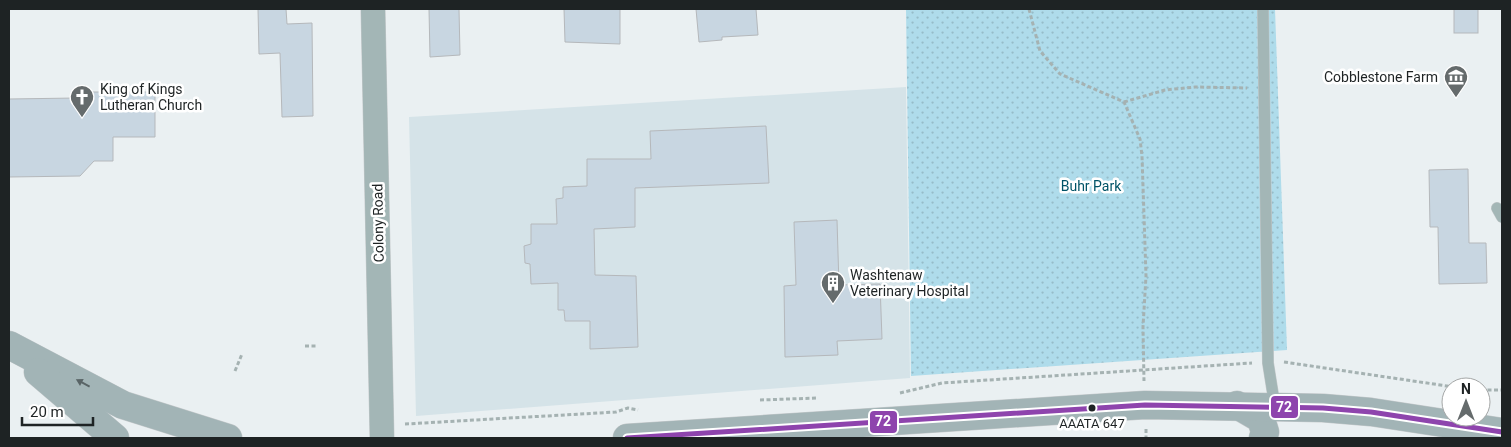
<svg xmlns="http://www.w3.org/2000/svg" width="1511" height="447" viewBox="0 0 1511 447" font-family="Roboto,sans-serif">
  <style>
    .built { fill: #d5e3e8 }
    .park { fill: url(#park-dots) }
    .building { fill: #c8d6e1; stroke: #b5b8bb }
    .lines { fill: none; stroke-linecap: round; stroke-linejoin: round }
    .lane-casing { stroke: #c6cacc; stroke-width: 12 }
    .street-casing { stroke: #c6cacc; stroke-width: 25 }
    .secondary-casing { stroke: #c6cacc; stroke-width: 29 }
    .path { stroke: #a5b2b2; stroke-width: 3; stroke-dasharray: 4 2.5; stroke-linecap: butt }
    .lane { stroke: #a3b6b6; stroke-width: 11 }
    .street { stroke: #a3b6b6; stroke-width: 24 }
    .secondary { stroke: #a2b4b6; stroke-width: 28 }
    .bus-1-casing { stroke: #fff; stroke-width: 9 }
    .bus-1 { stroke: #8e44ad; stroke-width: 5 }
    .oneway { fill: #596466 }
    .bus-dot { fill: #1e2324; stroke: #fff; stroke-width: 2 }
    .labels { text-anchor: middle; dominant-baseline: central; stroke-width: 5; stroke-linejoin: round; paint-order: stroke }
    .bus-label { font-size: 13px; fill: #1e2324; stroke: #fff }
    .poi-label { font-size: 14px; fill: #1e2324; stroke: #fff; text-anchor: start }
    .park-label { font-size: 14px; fill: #005367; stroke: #fff }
    .street-label { font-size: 14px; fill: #1e2324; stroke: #fff }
    .line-badge { stroke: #fff; stroke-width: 2 }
    .badge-label { font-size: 14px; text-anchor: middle; font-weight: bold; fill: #fff }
  </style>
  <defs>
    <pattern id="park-dots" width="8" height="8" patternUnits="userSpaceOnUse" patternTransform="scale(1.25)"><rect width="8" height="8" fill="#afdceb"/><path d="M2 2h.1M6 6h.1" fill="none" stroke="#96bcc9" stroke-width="1.8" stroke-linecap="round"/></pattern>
  </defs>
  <rect width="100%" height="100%" fill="#eaf0f2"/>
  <polygon class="built" points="906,87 910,378 416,416 409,117"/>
  <polygon class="park" points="906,9 1275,9 1287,350 911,376"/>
  <g class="building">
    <polygon points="258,9 286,9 287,24 312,23 313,116 282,117 280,53 259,54"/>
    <polygon points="429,9 459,9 460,55 430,57"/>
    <polygon points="564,9 620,9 620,44 565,42"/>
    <polygon points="696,9 756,9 758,35 722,37 722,40 699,42"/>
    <rect x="1454" y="9" width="24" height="24"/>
    <polygon points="76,92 155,92 155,137 113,137 113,161 94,161 80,176 9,177 9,99 76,98"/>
    <polygon points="766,126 769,183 635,188 635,227 594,229 595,275 636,276 638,347 590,349 590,321 565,321 564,310 558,310 558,283 531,284 530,264 525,263 524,246 531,244 531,224 557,224 556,199 563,198 563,187 587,186 587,159 651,159 650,131"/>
    <polygon points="1468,169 1469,243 1486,243 1487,283 1439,284 1438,227 1430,227 1429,170"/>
    <polygon points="837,220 839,285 880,284 882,339 837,341 838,355 785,357 784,286 796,285 794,222"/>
  </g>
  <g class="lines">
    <g class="lane-casing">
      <g id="lane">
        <polyline points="1263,9 1268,363 1275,407"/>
        <polyline points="1497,208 1502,217"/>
      </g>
    </g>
    <g class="street-casing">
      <polyline id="street" points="373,9 382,438"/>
    </g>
    <g class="secondary-casing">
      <g id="secondary">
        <polyline points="9,345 123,405 228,438"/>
        <polyline points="38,372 115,438"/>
        <polyline points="1237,405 1261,419 1265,432 1263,438"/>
        <polyline points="627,438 1145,405 1323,408 1371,412 1502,432"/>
      </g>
    </g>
    <g class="path">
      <polyline points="1029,9 1040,51 1060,74 1124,102 1140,139 1142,156 1146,276 1143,327 1144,381"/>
      <polyline points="1124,102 1165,90 1195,87 1247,88"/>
      <polyline points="305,346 316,346"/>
      <polyline points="1284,362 1454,387"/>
      <polyline points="235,371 242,354"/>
      <polyline points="1481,390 1502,390"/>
      <polyline points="900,393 942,383 1252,363"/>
      <polyline points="760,400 817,398"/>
      <polyline points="405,424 616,412 628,408 638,410"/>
      <polyline points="1146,429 1146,438"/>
    </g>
    <use href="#lane" class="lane"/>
    <use href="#street" class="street"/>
    <use href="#secondary" class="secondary"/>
    <g class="bus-1-casing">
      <polyline id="bus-1" points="627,438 1145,405 1323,408 1371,412 1502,432"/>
    </g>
    <use href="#bus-1" class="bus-1"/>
  </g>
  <defs><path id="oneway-solid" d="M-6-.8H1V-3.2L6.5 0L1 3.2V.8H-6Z" transform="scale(1.25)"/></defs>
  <use class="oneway" href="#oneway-solid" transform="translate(83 383) rotate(-152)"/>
  <defs>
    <g id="museum-pin" transform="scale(1.25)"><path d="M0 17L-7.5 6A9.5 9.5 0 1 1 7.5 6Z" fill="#656b6c" stroke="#fff"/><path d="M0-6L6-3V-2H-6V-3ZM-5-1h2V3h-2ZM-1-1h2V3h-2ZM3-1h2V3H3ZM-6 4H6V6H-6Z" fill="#fff"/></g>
    <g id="church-pin" transform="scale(1.25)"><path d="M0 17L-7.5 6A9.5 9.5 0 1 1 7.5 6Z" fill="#656b6c" stroke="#fff"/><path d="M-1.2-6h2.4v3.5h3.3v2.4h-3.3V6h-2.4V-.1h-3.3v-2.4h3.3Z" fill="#fff"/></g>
    <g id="building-pin" transform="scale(1.25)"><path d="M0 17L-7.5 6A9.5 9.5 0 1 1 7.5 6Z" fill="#656b6c" stroke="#fff"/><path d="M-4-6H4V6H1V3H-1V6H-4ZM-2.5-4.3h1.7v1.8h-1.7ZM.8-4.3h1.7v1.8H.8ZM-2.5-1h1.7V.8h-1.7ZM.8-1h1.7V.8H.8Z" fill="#fff"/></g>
  </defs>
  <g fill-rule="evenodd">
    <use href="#museum-pin" x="1456" y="77"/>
    <use href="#church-pin" x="82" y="97"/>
    <use href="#building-pin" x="833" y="283"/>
  </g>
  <circle class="bus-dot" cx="1092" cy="408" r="4.5"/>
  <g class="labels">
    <g class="bus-label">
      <text x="1092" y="423">AAATA 647</text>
    </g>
    <g class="poi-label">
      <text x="1438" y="77" text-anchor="end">Cobblestone Farm</text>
      <text x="100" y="89">King of Kings<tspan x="100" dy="16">Lutheran Church</tspan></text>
      <text x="850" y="275">Washtenaw<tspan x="850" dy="16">Veterinary Hospital</tspan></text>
    </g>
    <g class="park-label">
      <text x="1091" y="186">Buhr Park</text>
    </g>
    <g class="street-label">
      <text transform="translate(378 223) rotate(-91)">Colony Road</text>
    </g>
  </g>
  <g class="line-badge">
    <rect x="1270" y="395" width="29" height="24" rx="5" fill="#8e44ad"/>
    <rect x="869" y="410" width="29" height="24" rx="5" fill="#8e44ad"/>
  </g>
  <g class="badge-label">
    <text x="1284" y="412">72</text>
    <text x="883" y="426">72</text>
  </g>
  <rect width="1511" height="447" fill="none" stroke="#1e2324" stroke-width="20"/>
  <g transform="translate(1466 402)"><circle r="24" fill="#ffffff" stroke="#a5a7a7"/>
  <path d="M0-4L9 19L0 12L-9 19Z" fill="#656b6c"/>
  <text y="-8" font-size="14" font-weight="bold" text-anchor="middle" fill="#1e2324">N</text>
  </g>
  <path d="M22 417v8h71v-8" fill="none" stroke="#1e2324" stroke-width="2.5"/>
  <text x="30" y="417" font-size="15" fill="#1e2324" stroke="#ffffff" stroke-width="4" paint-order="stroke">20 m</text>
</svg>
